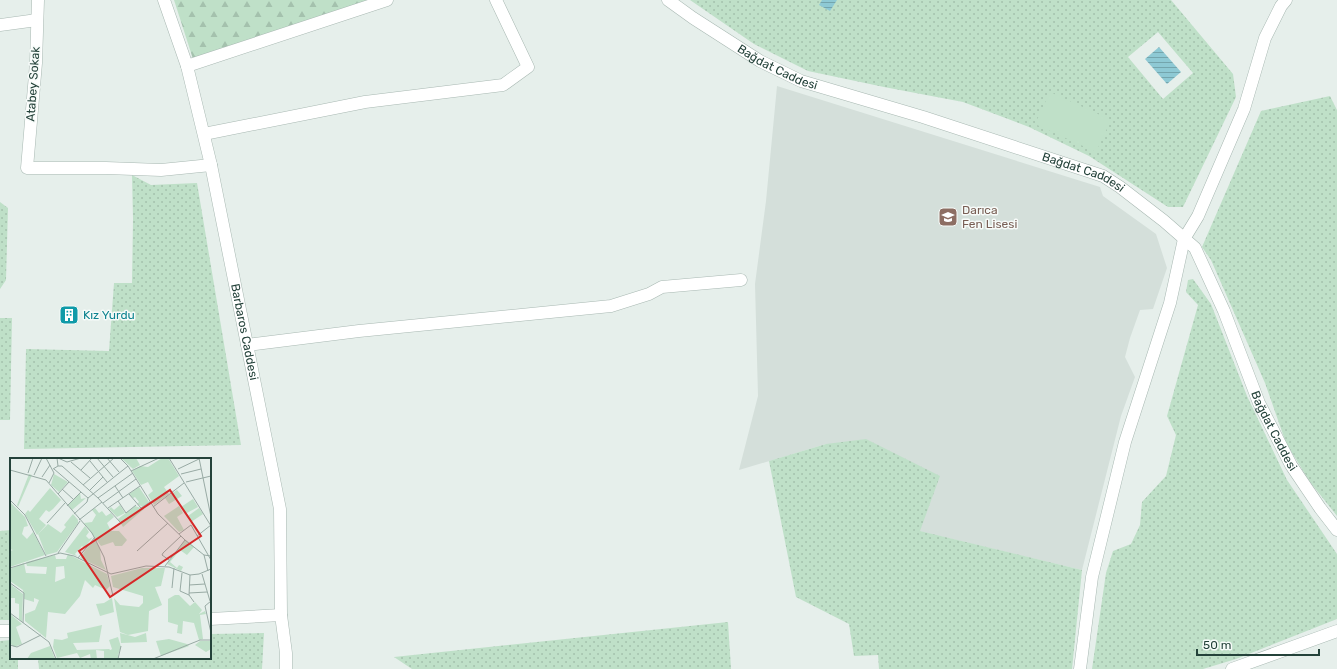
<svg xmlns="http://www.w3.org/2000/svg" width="1337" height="669" viewBox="0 0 1337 669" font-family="Rubik,sans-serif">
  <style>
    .built { fill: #d4dfda }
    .grass { fill: url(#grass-dots); fill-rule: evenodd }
    .forest { fill: url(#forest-firs) }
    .pitch { fill: #bfe0c8 }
    .water { fill: url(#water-rules) }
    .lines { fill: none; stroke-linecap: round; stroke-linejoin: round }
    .minor-casing { stroke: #a8b8b2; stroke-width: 13 }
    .tertiary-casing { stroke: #a8b8b2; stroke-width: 13 }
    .minor { stroke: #fff; stroke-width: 12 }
    .tertiary { stroke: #fff; stroke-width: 12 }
    .labels { text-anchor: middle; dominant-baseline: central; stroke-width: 3; stroke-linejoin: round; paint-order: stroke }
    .street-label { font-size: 12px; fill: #24423a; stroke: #f7fbf9 }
    .education-label { font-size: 12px; fill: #785e54; stroke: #f7fbf9; text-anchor: start }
    .culture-label { font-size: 12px; fill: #0d838f; stroke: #f7fbf9; text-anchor: start }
    .inset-road { fill: none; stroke: #98aaa4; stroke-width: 1 }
    .view { fill: #d62828; fill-opacity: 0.15; stroke: #d62828; stroke-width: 2 }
    .inset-edge { fill: none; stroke: #24423a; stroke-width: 2 }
  </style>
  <defs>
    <pattern id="grass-dots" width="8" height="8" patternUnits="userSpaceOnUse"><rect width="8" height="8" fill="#bfe0c8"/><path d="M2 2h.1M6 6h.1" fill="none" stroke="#a4c1ad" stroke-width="1.8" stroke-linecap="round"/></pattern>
    <pattern id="forest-firs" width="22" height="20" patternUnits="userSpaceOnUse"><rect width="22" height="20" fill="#bfe0c8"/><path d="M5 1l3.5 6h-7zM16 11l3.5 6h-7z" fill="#a4c1ad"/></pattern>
    <pattern id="water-rules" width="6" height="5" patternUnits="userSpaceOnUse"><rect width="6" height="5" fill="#8ec9d4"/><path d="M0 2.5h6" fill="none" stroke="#74a5ad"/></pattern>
  </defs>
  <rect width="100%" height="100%" fill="#e6efeb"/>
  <polygon class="built" points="777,86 1100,187 1103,196 1156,234 1167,268 1153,309 1140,310 1130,338 1125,357 1135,377 1121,416 1082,570 919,531 826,444 739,470 758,396 755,284 766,201"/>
  <g class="grass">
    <path d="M690,0H1171L1233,74L1236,97L1183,207H1168L1089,156L1029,127L963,102L884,87L808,71L754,44ZM1158,32L1193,73L1163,99L1128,57Z"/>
    <polygon points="1330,96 1337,110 1337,516 1310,482 1286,443 1265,383 1211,260 1202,247 1261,111"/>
    <polygon points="132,175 151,185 197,183 241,445 24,449 26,349 109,351 114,283 132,283 133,219"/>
    <polygon points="0,202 8,208 6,280 0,289"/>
    <polygon points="1193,279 1211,304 1247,396 1287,480 1337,554 1337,619 1236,659 1203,669 1092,669 1106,573 1113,551 1131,544 1140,525 1142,502 1166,476 1176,435 1167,416 1198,305 1186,292 1188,280"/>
    <polygon points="0,318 12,318 10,420 0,420"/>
    <polygon points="866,439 940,476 920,531 1082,570 1072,669 879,669 878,655 854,656 849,624 796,597 769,461 826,444"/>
    <polygon points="11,530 11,620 0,620 0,531"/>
    <polygon points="728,622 731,669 412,669 394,657"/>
    <polygon points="264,633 262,669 39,669 38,658 210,658 210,634"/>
    <polygon points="11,640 11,658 18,658 18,669 0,669 0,641"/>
  </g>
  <polygon class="forest" points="174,0 370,0 193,59"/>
  <polygon class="pitch" points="1050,92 1111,120 1096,152 1035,124"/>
  <g class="water">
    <polygon points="822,0 837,0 830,11 819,5"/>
    <polygon points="1159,47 1181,72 1167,84 1145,59"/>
  </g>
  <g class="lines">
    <g class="minor-casing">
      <g id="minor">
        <polyline points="38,0 36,63 27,168 106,168 161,170 211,165"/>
        <polyline points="0,25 37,20"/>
        <polyline points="187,66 387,0"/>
        <polyline points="204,134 365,102 503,85 528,67 496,0"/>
        <polyline points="247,345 359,331 611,306 649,294 662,287 741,280"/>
        <polyline points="210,619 281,615"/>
        <polyline points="0,631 11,631"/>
        <polyline points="1080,669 1092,577 1125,442 1170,303 1184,239 1198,216 1244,109 1265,38 1281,6 1286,0"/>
        <polyline points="1232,669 1337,631"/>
      </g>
    </g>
    <g class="tertiary-casing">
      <g id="tertiary">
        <path id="s1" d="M164,0L187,66L211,165L280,509L281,615L286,653V669"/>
        <path id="s2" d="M668,0L693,18L760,61L801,81L923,117L1103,176L1120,187L1164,221L1195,248L1224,311L1259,403L1291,465L1320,508L1337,530"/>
      </g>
    </g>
    <use href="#minor" class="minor"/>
    <use href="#tertiary" class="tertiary"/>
  </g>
  <defs>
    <g id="school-square" transform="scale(1)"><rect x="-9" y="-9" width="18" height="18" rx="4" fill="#8d6e63" stroke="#f7fbf9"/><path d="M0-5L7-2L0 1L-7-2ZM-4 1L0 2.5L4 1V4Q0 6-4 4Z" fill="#fff"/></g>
    <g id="building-square" transform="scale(1)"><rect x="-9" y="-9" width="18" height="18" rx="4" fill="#0f9aa8" stroke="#f7fbf9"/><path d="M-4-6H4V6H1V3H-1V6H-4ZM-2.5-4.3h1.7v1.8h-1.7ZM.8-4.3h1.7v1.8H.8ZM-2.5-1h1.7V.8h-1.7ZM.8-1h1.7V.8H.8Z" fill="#fff"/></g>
  </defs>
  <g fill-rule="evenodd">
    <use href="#school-square" x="948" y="217"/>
    <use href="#building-square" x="69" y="315"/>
  </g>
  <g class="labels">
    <g class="street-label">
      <text stroke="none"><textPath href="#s2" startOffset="129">Bağdat Caddesi</textPath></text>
      <text transform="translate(33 84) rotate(-86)">Atabey Sokak</text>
      <text stroke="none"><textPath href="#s2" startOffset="453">Bağdat Caddesi</textPath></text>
      <text stroke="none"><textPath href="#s1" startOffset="342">Barbaros Caddesi</textPath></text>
      <text stroke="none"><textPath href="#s2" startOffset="789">Bağdat Caddesi</textPath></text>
    </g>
    <g class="education-label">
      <text x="962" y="210">Darıca<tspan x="962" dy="14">Fen Lisesi</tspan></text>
    </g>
    <g class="culture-label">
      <text x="83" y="315">Kız Yurdu</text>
    </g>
  </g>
  <g transform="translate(10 458)">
    <rect width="201" height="201" fill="#e6efeb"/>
    <path d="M152,0H158L169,18L154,29L159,36L144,47L138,37L143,33L138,24L131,27L122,13L130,8L138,9ZM19,16L22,17L8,49L7,47ZM44,16L58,24L49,34L41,27ZM129,29L139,44L133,49L127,46L129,44L125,39L123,40L119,36ZM40,30L54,45L51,42L43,51L39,54L36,52L29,61L36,67L27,77L15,56L18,52L20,54ZM167,32L172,38L159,46L155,40ZM70,35L71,41L76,40L62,52L58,47ZM183,41L188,49L175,56L171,49ZM0,44L15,59L18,68L14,69L12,76L17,81L23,74L35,97L0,109V93L3,92L0,91ZM110,47L115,55L107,59L99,51L101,49L104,52ZM125,48L134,51L113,69L108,61ZM169,48L173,55L167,59L174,72L169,74L154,58ZM85,50L89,55L92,53L96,58L101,55L104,59L97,65L101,73H109L117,82L112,88H105L103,84L91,88L74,65L82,64L86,57L82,52ZM189,50L193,56L181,64L178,58ZM63,56L68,62V65L47,94L36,97L28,76L38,66L51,75L56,69L54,67ZM75,68L79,74L76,78L79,81L83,79L74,90L72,88L65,96L67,98L55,94ZM84,80L90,91L91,102L96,112L70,100ZM58,96L97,116L100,128L96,132L85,127L83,130L75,122L70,138L55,156L38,154L36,180L15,163V156L25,152L29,142L24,140V144L14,141L13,132L0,123V111L14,105L16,115L36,116L37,109L17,108L16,104L45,97L46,101H56ZM54,108L55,120L45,124L46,109ZM132,110H155L151,128L145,129L152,147L139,153L138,173L118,177L110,174L104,140L110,147L129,149L133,145V138L103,129L101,118ZM0,126L13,136L12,164L9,161V146L5,145V140H0ZM165,137H169L180,148L185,144L192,152L189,156L195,153L196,156L190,157L193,181L189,182L184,165L173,163L172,176L167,175L168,167L158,164V141ZM102,140L104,154L90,158L86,146L94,145ZM0,156L12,166L6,169L12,186L4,189L0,185ZM92,167L89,184L63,185L67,192L99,191L108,197V201L94,200V193L86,192L87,201H81L80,196L70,200L67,195L47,200L43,189L44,181L52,182L58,180L57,175ZM110,175L125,179L136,175L137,184L111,185ZM159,181L177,186L179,188L151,198L146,183ZM190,183H201V191L196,194L185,187ZM40,188L45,201H17L21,195Z" fill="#bfe0c8" fill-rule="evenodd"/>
    <path d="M175,82L184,89L177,97L170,92L160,104L167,110L169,107L173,109L171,113L157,106ZM108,179L111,189L108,197L98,194L102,191L99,182Z" fill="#bfe0c8"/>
    <path d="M111,0H126L130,7L123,11Z" fill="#bfe0c8"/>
    <path class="inset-road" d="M36,0L44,15L39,25M48,0L57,4L71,0M87,0L103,19M97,0L109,14M110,0L118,8L148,56L175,82L194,97L201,98M159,0L201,68M189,0L201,59M80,3L97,24M61,4L80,20M48,8H52L88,40L110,64M43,11L48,8L47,0M44,11L78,40L77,44L64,56M168,11L189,1M0,12L36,22L82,75L94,99L103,138M71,12L82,0M121,13L149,0M18,15L23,0M171,16L191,11M24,17L32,0M32,19L40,7M176,24L201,18M73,27L104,0M105,28L113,40M52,31L63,41M79,33L93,19M48,36L59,24M119,36L131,50L140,44M78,40L118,8M88,40L123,15M0,42L15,57L36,98M108,43L116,55L126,47M93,45L126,21M57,48L71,34M143,49L174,25M98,50L130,28M69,62L92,44M37,65L55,45M169,76L181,67L201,102M187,78L201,67M127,93L158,65M48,95L70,63M194,97L198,113M68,100L85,79M159,102L152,97L153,95L171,78M155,108L175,82M0,110L50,95L64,98L101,116L136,108L159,109L180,117L189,116L201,111M172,115L170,133L179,137L184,144M192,116L200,143M0,125L14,135L13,165M179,127L195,126M162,130L164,110M179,135L197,134M179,137L180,117M201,143L195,148L201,175M0,155L39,184L46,201M0,187L7,189L31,177M108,201L111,188M143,201L190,182H201"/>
    <path class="view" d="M160,32L191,78L100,139L69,93Z"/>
    <rect width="201" height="201" class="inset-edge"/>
  </g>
  <path d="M1197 649v6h122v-6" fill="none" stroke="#24423a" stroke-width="2"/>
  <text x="1203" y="649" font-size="12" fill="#24423a" stroke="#f7fbf9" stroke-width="3" paint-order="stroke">50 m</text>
</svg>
